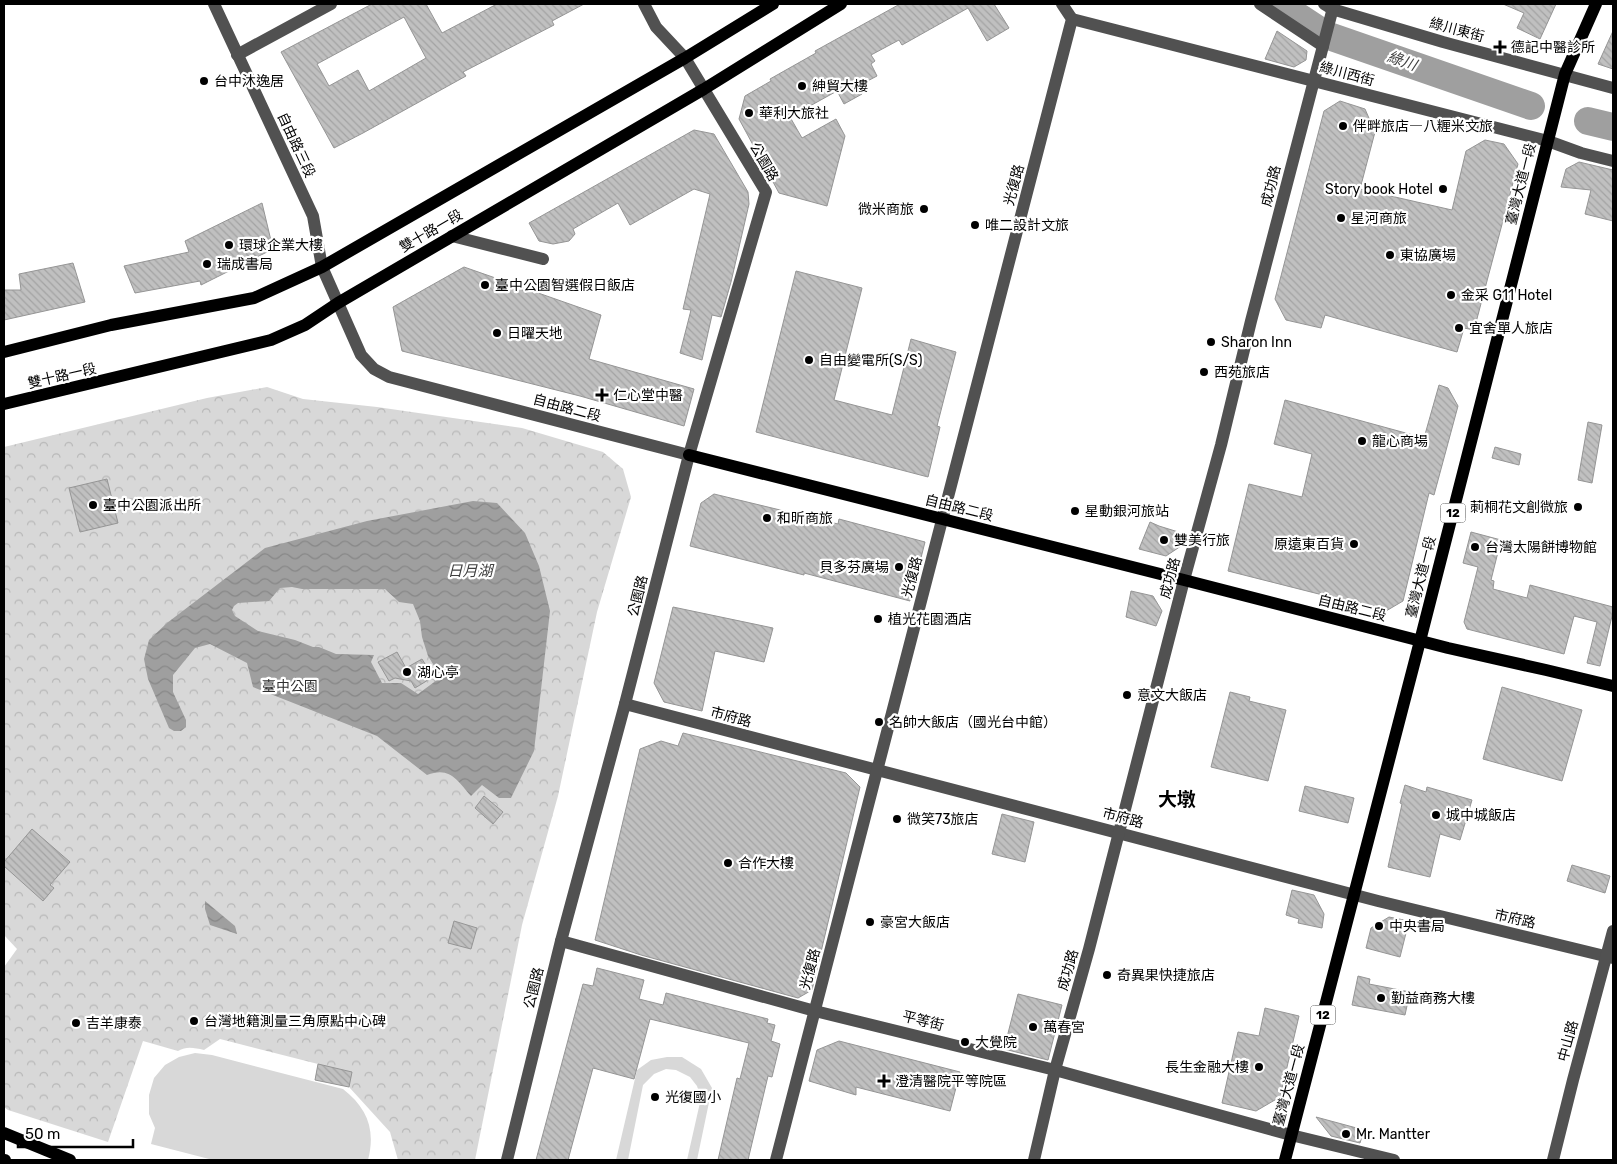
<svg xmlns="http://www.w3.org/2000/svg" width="1617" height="1164" viewBox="0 0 1617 1164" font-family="Rubik,'Noto Sans TC',sans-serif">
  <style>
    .grass { fill: #d8d8d8 }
    .park { fill: url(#park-crowns) }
    .water { fill: url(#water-waves); fill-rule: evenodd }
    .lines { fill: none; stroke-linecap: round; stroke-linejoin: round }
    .river { stroke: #9f9f9f; stroke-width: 28 }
    .building { fill: url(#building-back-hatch); stroke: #959595; fill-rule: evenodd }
    .minor { stroke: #515151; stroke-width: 12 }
    .major { stroke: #000; stroke-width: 12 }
    .poi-dot { fill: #000; stroke: #fff; stroke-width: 2 }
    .labels { text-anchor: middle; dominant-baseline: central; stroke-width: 4.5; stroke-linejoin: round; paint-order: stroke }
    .shield { fill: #fff; stroke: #4c4c4c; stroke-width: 1 }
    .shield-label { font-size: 12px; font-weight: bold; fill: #000 }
    .street-label { font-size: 14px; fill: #000; stroke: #fff }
    .poi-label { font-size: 14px; fill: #000; stroke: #fff; text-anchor: start }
    .park-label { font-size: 14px; fill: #2f2f2f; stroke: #fff }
    .water-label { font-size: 15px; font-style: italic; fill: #404040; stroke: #fff }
    .district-label { font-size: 19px; font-weight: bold; fill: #000; stroke: #fff }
  </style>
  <defs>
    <pattern id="park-crowns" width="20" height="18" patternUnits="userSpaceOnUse" patternTransform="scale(1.25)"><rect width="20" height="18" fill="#d8d8d8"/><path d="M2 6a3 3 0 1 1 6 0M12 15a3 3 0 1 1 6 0" fill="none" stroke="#b8b8b8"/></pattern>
    <pattern id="water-waves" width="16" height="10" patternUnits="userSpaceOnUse" patternTransform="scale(1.25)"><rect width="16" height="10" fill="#9f9f9f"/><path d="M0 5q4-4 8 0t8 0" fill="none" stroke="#878787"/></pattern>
    <pattern id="building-back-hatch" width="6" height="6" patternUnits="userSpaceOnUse" patternTransform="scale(1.25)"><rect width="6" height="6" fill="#c0c0c0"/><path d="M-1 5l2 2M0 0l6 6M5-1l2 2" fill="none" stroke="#a3a3a3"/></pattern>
  </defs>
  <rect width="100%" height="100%" fill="#fff"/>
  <g class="grass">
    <path d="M195,1053L212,1055L343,1089C367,1108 376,1129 368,1160H213L151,1144L155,1128L149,1114V1095L154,1078L165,1065L179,1057Z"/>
    <polygon points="667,1057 682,1057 701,1069 712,1088 697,1160 687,1160 701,1098 697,1086 690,1077 676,1070 666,1069 654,1074 643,1085 628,1160 616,1160 637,1070 651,1060"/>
  </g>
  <path class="park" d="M267,387L303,399L377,407L522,428L603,452L623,469L631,497L597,612L558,796L522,925L475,1160H398L390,1132L349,1087L315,1080L318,1064L220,1039L204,1050C194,1048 187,1046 178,1051L143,1041L108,1142L8,1110L4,1107V967L17,949L4,935V447L207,398Z"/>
  <g class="water">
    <path d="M473,501L497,503L525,533L539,566L550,611L534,751L511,798H499L482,785L471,796C457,780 450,766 427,775L377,736L253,687L247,663L210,644L195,648L173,675V692L186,720V727L181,731H174L169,728L148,679L144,659L149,640L167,623L265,548L367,521ZM292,587L302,589H385L399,602L413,604L420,621L422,637L428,656L441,677L418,694L401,683H382L371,662L374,655L336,654L319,647H313L295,640L258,631L235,616L232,610L234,606L238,603L269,601L280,588Z"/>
    <polygon points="205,901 235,926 237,934 210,925 205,909"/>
  </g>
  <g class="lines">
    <g class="river">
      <polyline points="1279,4 1326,35 1531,106"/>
      <polyline points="1588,121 1613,127"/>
    </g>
  </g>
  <g class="building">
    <path d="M372,4H426L442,33L497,4H584L552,21L554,25L463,72L466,76L363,133L334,148L281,52ZM404,17L426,58L369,91L358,70L329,86L317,64Z"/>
    <polygon points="900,4 994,4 1009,28 987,41 968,8 902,45 899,40 871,55 875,61 871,64 877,76 858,86 862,94 844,104 837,91 790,117 802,138 836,119 845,136 827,206 779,193 739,119 745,96 771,81 770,79 816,53 815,51"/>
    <polygon points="1503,4 1556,4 1540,39 1517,28 1524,13"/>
    <polygon points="1277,31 1307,51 1306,60 1294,67 1265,59"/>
    <polygon points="1613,31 1613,69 1598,64"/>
    <polygon points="1340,101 1365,109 1375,132 1360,189 1452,210 1466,151 1485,140 1504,144 1518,164 1474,330 1464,328 1457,352 1325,315 1321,328 1286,320 1275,299 1324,111"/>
    <polygon points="694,130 714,134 748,192 749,204 731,282 721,317 712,315 702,360 680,353 691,310 683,309 710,194 694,189 630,225 618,203 573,229 575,234 569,241 553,244 539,241 529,223"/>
    <polygon points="1579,162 1613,170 1613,221 1585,214 1591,190 1561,187 1566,169"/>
    <polygon points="262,203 273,249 201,285 200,281 135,293 124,266 189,252 185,241"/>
    <polygon points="73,263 85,302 4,320 4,290 21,290 19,274"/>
    <polygon points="464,267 601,315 589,359 694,389 684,426 580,396 402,351 393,307"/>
    <polygon points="796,271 862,288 834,400 892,415 911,339 956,352 937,426 940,427 928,477 756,432"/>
    <polygon points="1439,385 1448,388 1458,406 1434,495 1429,493 1403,601 1386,611 1228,571 1249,484 1302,497 1312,454 1274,444 1285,400 1424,438"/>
    <polygon points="1588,422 1602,425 1592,483 1578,480"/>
    <polygon points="1495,447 1521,454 1519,465 1492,458"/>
    <polygon points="107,479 118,523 80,532 69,488"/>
    <polygon points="714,494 838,524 839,519 925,542 910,601 804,573 804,575 690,546 701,503"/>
    <polygon points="1150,522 1159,526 1188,535 1184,544 1166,556 1139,549"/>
    <polygon points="1471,532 1501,540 1491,580 1494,581 1493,589 1527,598 1530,585 1613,607 1613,612 1600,666 1587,663 1597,622 1574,616 1564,654 1467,629 1464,622 1478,567 1463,563"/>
    <polygon points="1131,591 1153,596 1162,611 1156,626 1126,617"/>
    <polygon points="673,607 773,628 764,662 715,651 702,711 664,702 654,683"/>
    <polygon points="397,652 406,668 422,659 433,677 415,688 411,681 395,678 389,681 378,662"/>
    <polygon points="1502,687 1582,710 1562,781 1483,759"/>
    <polygon points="1230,692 1250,697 1249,701 1286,710 1268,781 1211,767"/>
    <polygon points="683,733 846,773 860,787 812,990 798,998 641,955 595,940 640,749 661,741 678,746"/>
    <polygon points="1405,785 1426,792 1427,787 1472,800 1460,840 1440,834 1430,877 1388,867 1402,804 1400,803"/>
    <polygon points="1305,786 1354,798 1348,823 1299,811"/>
    <polygon points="484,796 503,812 493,824 475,808"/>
    <polygon points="1002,814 1034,822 1025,862 992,854"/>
    <polygon points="32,829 70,862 50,885 54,888 43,901 4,866 4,862"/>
    <polygon points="1572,865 1610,876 1605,893 1567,881"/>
    <polygon points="1292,890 1314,895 1324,914 1322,928 1298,923 1299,919 1286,915"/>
    <polygon points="1389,917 1409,921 1400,957 1366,948 1371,928"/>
    <polygon points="454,921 477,928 471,949 448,943"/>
    <polygon points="597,968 644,980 639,999 663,1005 666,993 768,1019 767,1023 775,1025 771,1041 780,1044 772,1077 768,1076 748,1160 718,1160 737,1078 740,1079 749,1043 650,1019 634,1079 593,1068 568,1160 536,1160 583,984 593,986"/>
    <polygon points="1358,976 1370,979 1369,984 1410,992 1405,1015 1352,1005"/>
    <polygon points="1018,994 1062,1005 1048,1060 1004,1049"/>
    <polygon points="1265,1008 1299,1016 1280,1097 1256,1111 1222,1103 1238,1032 1259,1036"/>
    <polygon points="839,1041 960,1072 950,1111 856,1087 856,1095 809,1081 817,1050"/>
    <polygon points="318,1064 352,1072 349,1087 315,1080"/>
    <polygon points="1316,1117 1364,1130 1360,1143 1331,1136"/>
  </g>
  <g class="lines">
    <g class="minor">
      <polyline points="214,4 313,216 322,267 361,355 374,369 389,377 689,455"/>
      <polyline points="1260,4 1323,46"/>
      <polyline points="1324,4 1332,9 1443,42 1613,88"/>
      <polyline points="1072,19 1548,141 1581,153 1613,161"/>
      <polyline points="237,55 331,4"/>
      <polyline points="452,236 543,259"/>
      <polyline points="625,704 1378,901 1613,958"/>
      <polyline points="561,941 815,1011 1055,1070 1291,1135 1394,1160"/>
      <polyline points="507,1160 561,941 625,704 689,455 766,192 685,58 656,27 644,4"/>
      <polyline points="776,1160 1072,19 1062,4"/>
      <polyline points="1034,1160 1055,1070 1089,949 1184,580 1221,445 1251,321 1334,4"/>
      <polyline points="1553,1160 1573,1080 1613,931"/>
    </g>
    <g class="major">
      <polyline points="4,352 111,325 254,298 322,267 685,58 773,4"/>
      <polyline points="4,404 271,340 305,325 338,303 704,89 841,4"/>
      <polyline points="689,455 1184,580 1448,648 1546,670 1613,686"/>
      <polyline points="4,1133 70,1160"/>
      <polyline points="4,1160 5,1160"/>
      <polyline points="1285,1160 1420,641 1565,74 1596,4"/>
    </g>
  </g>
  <g class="poi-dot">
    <path d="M1497.5 39.5h5v5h5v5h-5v5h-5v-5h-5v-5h5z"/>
    <circle cx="204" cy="81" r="5"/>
    <circle cx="802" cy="86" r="5"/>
    <circle cx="749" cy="113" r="5"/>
    <circle cx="1343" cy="126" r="5"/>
    <circle cx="1443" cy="189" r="5"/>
    <circle cx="924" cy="209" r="5"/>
    <circle cx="1341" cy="218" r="5"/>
    <circle cx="975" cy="225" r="5"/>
    <circle cx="229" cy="245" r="5"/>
    <circle cx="1390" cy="255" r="5"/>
    <circle cx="207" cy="264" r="5"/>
    <circle cx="485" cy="285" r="5"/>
    <circle cx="1451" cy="295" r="5"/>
    <circle cx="1459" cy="328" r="5"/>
    <circle cx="497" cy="333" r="5"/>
    <circle cx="1211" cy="342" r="5"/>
    <circle cx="809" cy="360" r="5"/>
    <circle cx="1204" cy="372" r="5"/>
    <path d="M599.5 387.5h5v5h5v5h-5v5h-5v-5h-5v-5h5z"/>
    <circle cx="1362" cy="441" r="5"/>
    <circle cx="93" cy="505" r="5"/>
    <circle cx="1578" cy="507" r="5"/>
    <circle cx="1075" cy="511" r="5"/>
    <circle cx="767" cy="518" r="5"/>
    <circle cx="1164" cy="540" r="5"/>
    <circle cx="1354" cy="544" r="5"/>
    <circle cx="1475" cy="547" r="5"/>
    <circle cx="899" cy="567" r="5"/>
    <circle cx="878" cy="619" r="5"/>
    <circle cx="407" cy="672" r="5"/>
    <circle cx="1127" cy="695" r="5"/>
    <circle cx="879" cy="722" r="5"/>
    <circle cx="1436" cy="815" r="5"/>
    <circle cx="897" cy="819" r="5"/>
    <circle cx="728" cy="863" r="5"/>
    <circle cx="870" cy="922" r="5"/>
    <circle cx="1379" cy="926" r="5"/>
    <circle cx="1107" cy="975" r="5"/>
    <circle cx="1381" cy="998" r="5"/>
    <circle cx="194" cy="1021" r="5"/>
    <circle cx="76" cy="1023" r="5"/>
    <circle cx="1033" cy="1027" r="5"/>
    <circle cx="965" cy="1042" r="5"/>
    <circle cx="1259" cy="1067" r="5"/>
    <path d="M881.5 1073.5h5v5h5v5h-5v5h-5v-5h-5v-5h5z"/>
    <circle cx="655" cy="1097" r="5"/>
    <circle cx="1346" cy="1134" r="5"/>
  </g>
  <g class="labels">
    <g class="shield">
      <rect x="1440.5" y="503.5" width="25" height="19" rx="4"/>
      <rect x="1310.5" y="1005.5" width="25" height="19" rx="4"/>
    </g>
    <g class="shield-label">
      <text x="1453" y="513">12</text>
      <text x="1323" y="1015">12</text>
    </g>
    <g class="street-label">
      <text transform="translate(1457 30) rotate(15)">綠川東街</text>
      <text transform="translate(1347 74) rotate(15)">綠川西街</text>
      <text transform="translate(296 145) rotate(65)">自由路三段</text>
      <text transform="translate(764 162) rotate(60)">公園路</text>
      <text transform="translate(1521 184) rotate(-76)">臺灣大道一段</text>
      <text transform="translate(1014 185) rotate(-75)">光復路</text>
      <text transform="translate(1271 186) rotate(-76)">成功路</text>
      <text transform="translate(431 231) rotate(-30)">雙十路一段</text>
      <text transform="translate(62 376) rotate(-13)">雙十路一段</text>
      <text transform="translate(567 408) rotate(15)">自由路二段</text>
      <text transform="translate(959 508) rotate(14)">自由路二段</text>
      <text transform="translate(912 577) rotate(-75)">光復路</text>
      <text transform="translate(1421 577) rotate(-76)">臺灣大道一段</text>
      <text transform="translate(1170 578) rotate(-75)">成功路</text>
      <text transform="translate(638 596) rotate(-76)">公園路</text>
      <text transform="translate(1352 608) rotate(14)">自由路二段</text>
      <text transform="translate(731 717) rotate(15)">市府路</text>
      <text transform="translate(1123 818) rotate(15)">市府路</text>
      <text transform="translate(1515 919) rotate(13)">市府路</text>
      <text transform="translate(810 969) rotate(-75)">光復路</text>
      <text transform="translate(1068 970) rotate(-74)">成功路</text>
      <text transform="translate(534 988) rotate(-76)">公園路</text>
      <text transform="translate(923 1021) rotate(14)">平等街</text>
      <text transform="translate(1568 1041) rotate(-75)">中山路</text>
      <text transform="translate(1289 1085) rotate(-75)">臺灣大道一段</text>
    </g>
    <g class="poi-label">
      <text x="1511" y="47">德記中醫診所</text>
      <text x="214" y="81">台中沐逸居</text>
      <text x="812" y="86">紳貿大樓</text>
      <text x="759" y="113">華利大旅社</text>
      <text x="1353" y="126">伴畔旅店―八糎米文旅</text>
      <text x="1433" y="189" text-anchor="end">Story book Hotel</text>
      <text x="914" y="209" text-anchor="end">微米商旅</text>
      <text x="1351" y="218">星河商旅</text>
      <text x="985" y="225">唯二設計文旅</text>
      <text x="239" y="245">環球企業大樓</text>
      <text x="1400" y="255">東協廣場</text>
      <text x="217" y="264">瑞成書局</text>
      <text x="495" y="285">臺中公園智選假日飯店</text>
      <text x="1461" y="295">金采 G11 Hotel</text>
      <text x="1469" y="328">宜舍單人旅店</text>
      <text x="507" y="333">日曜天地</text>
      <text x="1221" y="342">Sharon Inn</text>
      <text x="819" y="360">自由變電所(S/S)</text>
      <text x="1214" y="372">西苑旅店</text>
      <text x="613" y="395">仁心堂中醫</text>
      <text x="1372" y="441">龍心商場</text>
      <text x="103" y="505">臺中公園派出所</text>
      <text x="1568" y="507" text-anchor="end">莿桐花文創微旅</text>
      <text x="1085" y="511">星動銀河旅站</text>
      <text x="777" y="518">和昕商旅</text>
      <text x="1174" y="540">雙美行旅</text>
      <text x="1344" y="544" text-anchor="end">原遠東百貨</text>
      <text x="1485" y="547">台灣太陽餅博物館</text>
      <text x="889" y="567" text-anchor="end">貝多芬廣場</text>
      <text x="888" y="619">植光花園酒店</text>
      <text x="417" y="672">湖心亭</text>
      <text x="1137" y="695">意文大飯店</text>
      <text x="889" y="722">名帥大飯店（國光台中館）</text>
      <text x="1446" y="815">城中城飯店</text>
      <text x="907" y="819">微笑73旅店</text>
      <text x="738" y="863">合作大樓</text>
      <text x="880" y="922">豪宮大飯店</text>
      <text x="1389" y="926">中央書局</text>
      <text x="1117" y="975">奇異果快捷旅店</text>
      <text x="1391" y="998">勤益商務大樓</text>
      <text x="204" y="1021">台灣地籍測量三角原點中心碑</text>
      <text x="86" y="1023">吉羊康泰</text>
      <text x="1043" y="1027">萬春宮</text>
      <text x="975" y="1042">大覺院</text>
      <text x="1249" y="1067" text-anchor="end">長生金融大樓</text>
      <text x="895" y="1081">澄清醫院平等院區</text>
      <text x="665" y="1097">光復國小</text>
      <text x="1356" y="1134">Mr. Mantter</text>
    </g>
    <g class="park-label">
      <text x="290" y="686">臺中公園</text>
    </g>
    <g class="water-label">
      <text transform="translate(1402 61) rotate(19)">綠川</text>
      <text x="470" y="571">日月湖</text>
    </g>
    <g class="district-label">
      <text x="1177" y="799">大墩</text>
    </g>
  </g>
  <rect width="1617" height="1164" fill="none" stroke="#000000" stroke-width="10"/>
  <path d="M18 1139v8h115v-8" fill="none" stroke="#000000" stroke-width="2.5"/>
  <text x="25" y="1139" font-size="15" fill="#000000" stroke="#ffffff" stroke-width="4" paint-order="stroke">50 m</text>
</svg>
